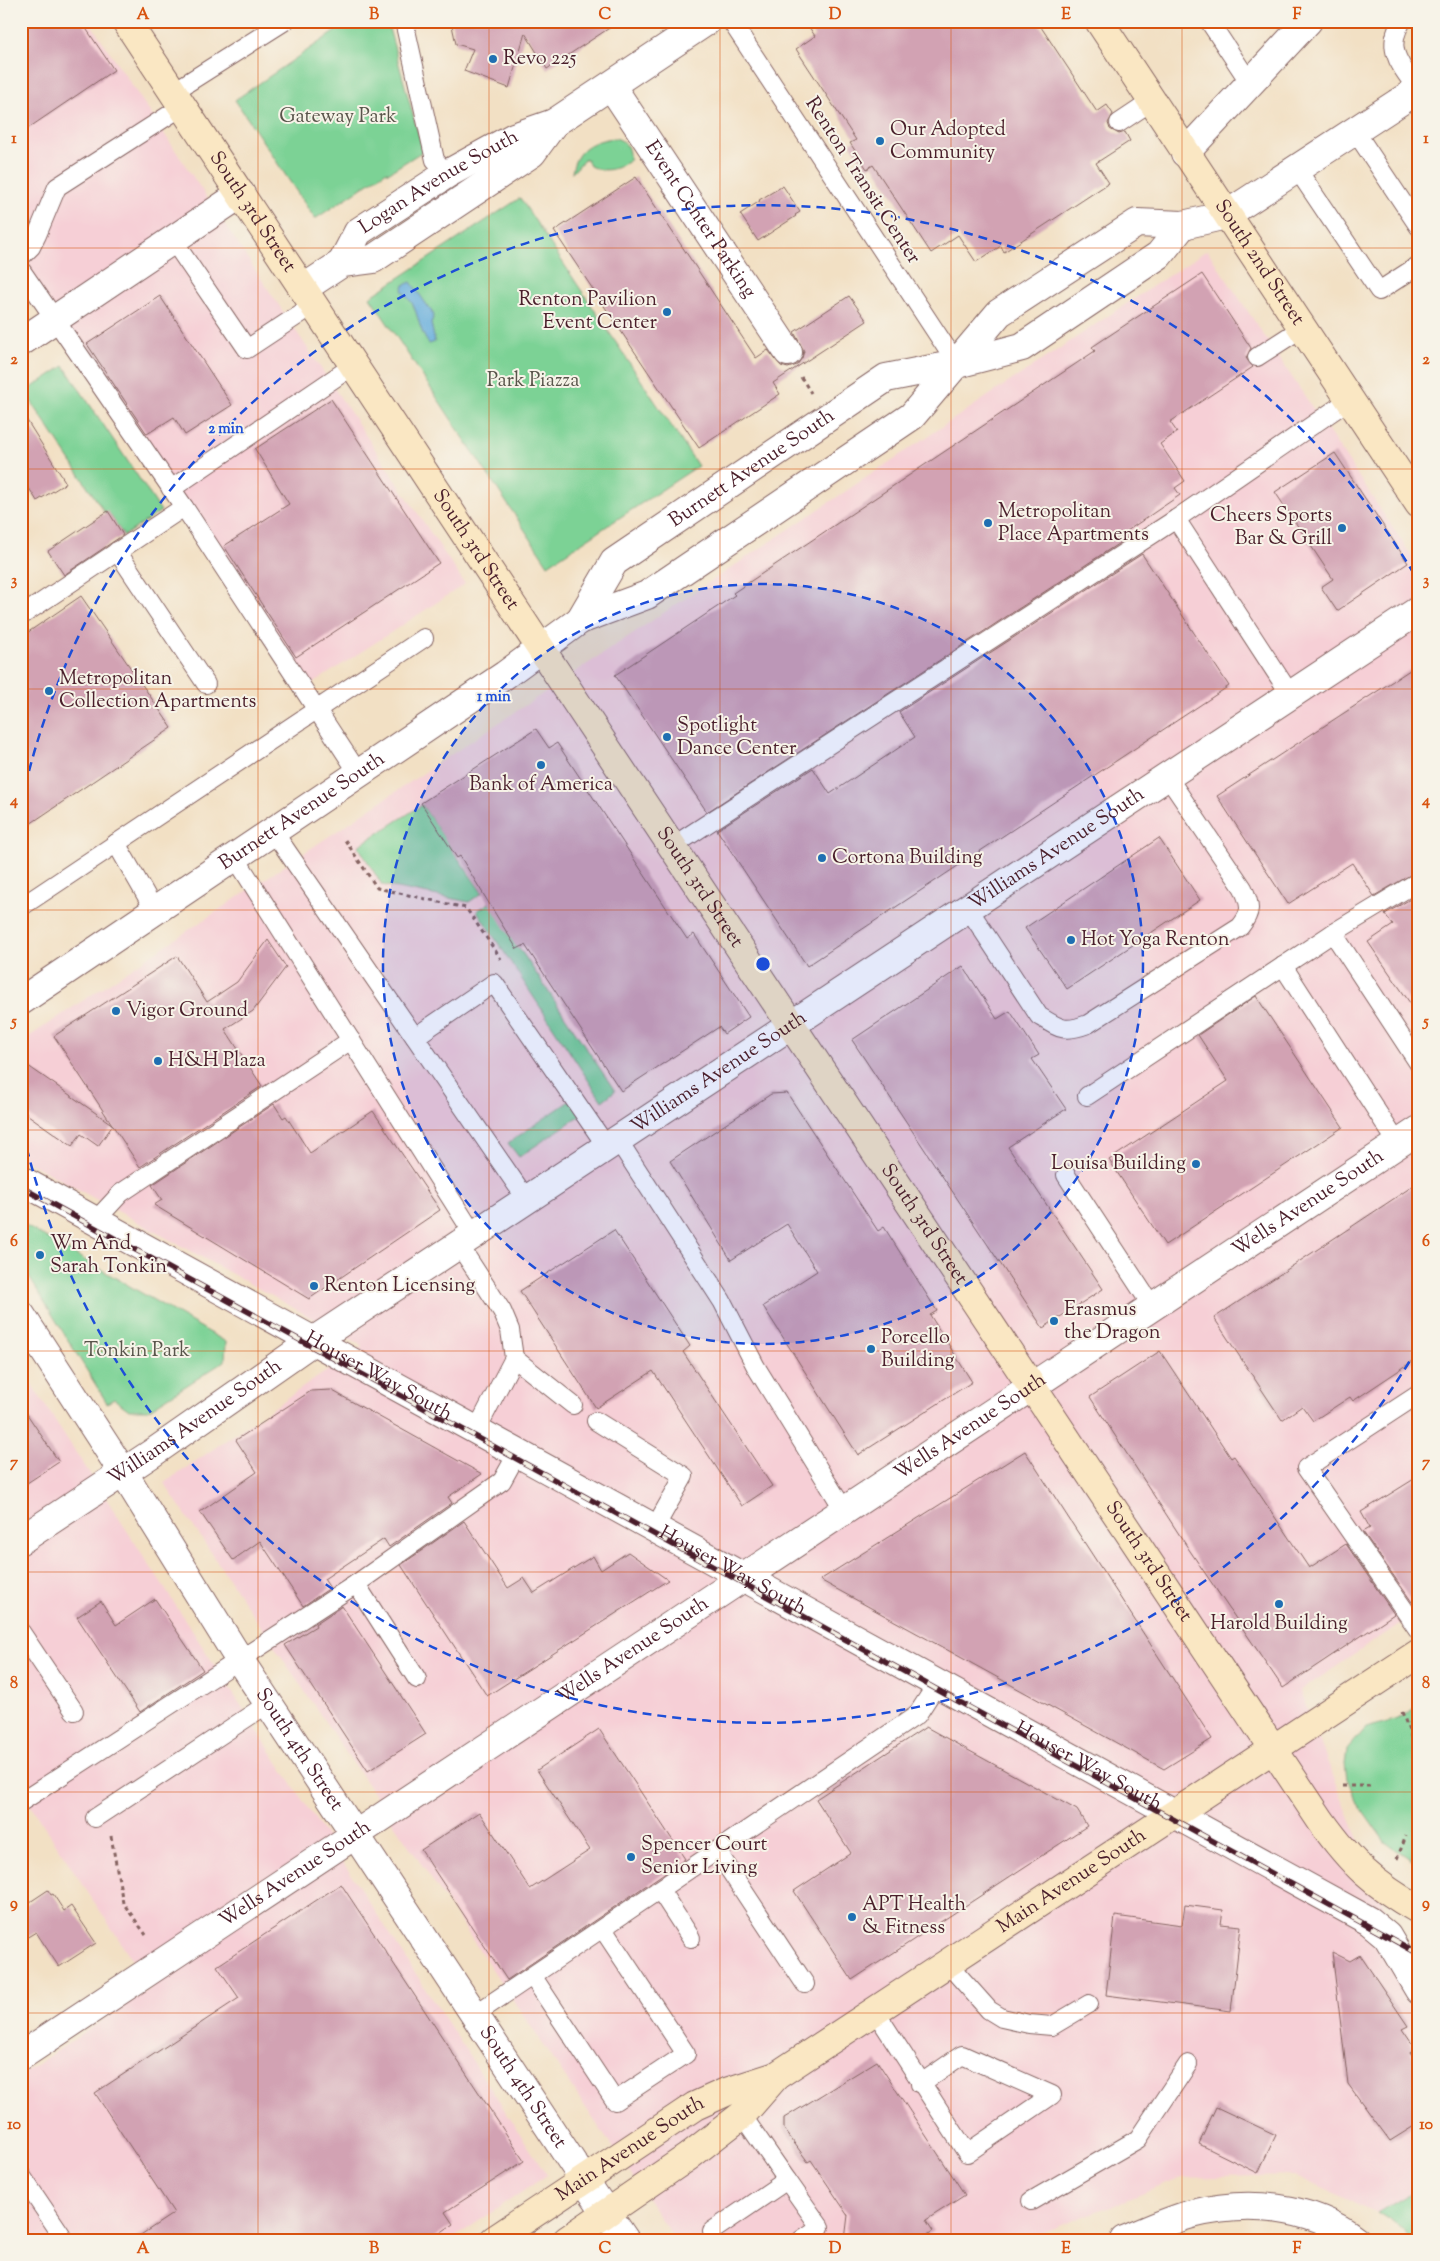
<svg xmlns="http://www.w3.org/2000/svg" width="1440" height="2261" viewBox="0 0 1440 2261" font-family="'Sorts Mill Goudy',serif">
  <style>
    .built { fill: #f6cfd6 }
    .green { fill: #7cd295; stroke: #637860 }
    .water { fill: #65addc; stroke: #586684 }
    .building { fill: #d2a2b3 }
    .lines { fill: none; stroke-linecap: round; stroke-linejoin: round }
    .service-casing { stroke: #856361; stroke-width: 20 }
    .minor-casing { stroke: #856361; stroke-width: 30 }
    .tertiary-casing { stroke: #856361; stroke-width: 30 }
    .secondary-casing { stroke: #856361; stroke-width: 30 }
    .path { stroke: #856361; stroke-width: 3; stroke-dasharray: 4 4; stroke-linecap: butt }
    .service { stroke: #fff; stroke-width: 18 }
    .minor { stroke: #fff; stroke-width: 28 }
    .tertiary { stroke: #fff; stroke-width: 28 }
    .secondary { stroke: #fae7c3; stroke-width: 28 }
    .rail-casing { stroke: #4a1f2b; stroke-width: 5.5 }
    .rail { stroke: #f7f3e8; stroke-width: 4; stroke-dasharray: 11; stroke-linecap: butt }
    .grid { fill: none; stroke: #d8530f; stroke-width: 1; stroke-opacity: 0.55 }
    .ring { fill: none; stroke: #1d4ed8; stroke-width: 2.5; stroke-dasharray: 9 6 }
    .poi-dot { fill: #1f6fb2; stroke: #f7f3e8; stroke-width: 2 }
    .labels { text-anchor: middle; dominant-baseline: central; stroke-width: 4; stroke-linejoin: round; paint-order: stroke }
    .poi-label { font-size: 20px; fill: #4a1f2b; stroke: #f7f3e8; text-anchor: start }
    .park-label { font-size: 20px; fill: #59554b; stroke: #f7f3e8 }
    .street-label { font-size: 20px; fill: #4a1f2b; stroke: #f7f3e8 }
    .centre { fill: #1d4ed8; stroke: #f7f3e8; stroke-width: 2.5 }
    .ring-label { font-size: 15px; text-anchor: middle; font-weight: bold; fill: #1d4ed8; stroke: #f7f3e8; stroke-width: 4; stroke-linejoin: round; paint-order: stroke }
    .neatline { fill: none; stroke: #d8530f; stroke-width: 2 }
    .grid-label { font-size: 16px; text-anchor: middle; font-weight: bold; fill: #d8530f }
  </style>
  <rect width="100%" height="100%" fill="#f7f3e8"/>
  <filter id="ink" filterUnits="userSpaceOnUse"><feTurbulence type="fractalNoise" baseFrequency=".02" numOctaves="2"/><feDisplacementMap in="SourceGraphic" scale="10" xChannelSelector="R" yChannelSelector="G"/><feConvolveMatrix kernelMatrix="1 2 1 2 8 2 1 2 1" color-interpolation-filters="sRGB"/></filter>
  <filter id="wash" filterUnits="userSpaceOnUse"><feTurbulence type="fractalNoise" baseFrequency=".0096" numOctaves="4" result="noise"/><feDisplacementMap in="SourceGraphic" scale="20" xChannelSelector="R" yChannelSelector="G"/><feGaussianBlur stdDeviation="1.12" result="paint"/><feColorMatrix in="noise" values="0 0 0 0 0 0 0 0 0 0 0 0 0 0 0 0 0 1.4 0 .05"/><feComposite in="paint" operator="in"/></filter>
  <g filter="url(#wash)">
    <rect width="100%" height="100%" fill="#f2e0c4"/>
    <g class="built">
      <polygon points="21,21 89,21 465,584 309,686 21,260"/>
      <polygon points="1207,250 1419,567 1419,1611 1300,1691 1419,1995 1419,2188 1378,2213 1293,2175 1182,2178 1023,2240 675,2240 164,1483 363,1346 21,1158 21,1042"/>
      <polygon points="21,1368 547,2175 451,2240 21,2240 21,2075 151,1988 21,1791"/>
    </g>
    <g class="green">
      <polygon points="350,21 387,21 423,151 388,173 387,171 315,219 235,100"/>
      <path d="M615,138C627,141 630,149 629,161C616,170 604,173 590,166L586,158L572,173C575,149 593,140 615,138Z"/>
      <polygon points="520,198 698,466 548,565 370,297"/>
      <polygon points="64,366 161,511 124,536 108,512 105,513 25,392"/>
      <polygon points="422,805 482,893 469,902 382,885 358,846"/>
      <polygon points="489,903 615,1091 602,1101 477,911"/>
      <polygon points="571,1100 581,1115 519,1157 508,1143"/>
      <polygon points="21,1223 226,1342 225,1361 148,1410 129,1410 114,1399 107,1403 21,1264"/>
      <polygon points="1419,1705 1419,1865 1385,1842 1359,1805 1347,1779 1345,1764 1347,1750 1366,1728 1398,1719"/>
      <polygon points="1419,2188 1419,2240 1412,2240 1404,2230 1378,2213"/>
    </g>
    <path class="water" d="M411,282L434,315L431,323L435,342L429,344C419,331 419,316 412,303C409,299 405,295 402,290L404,285Z"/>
    <g id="blocks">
      <g class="building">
        <polygon points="21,21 81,21 114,70 21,133"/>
        <polygon points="451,21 620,21 547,69 525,33 509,88 464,71 473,49 456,44"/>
        <polygon points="805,21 1037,21 1097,112 1107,105 1113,114 1108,123 1110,129 1119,134 1125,132 1130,141 1096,163 1109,183 1004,252 1001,246 976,262 958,235 931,253 873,165 867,169 850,143 856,140 796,49 815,36"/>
        <polygon points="636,177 756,358 768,350 781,366 788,368 797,365 802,358 804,351 794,332 849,296 867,321 773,383 780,394 699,448 554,231"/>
        <polygon points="783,186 800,212 795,215 796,216 758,241 740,214 760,201 759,200"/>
        <polygon points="1202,274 1251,348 1246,358 1253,367 1170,422 1177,432 1160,444 1185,481 1175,488 1180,495 1127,531 1130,536 707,812 615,675 735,595 733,593 1095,351 1092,347"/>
        <polygon points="160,296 232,405 185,435 174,417 147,434 87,344"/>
        <polygon points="331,399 439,563 296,657 224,546 289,504 255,449"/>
        <polygon points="21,411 66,483 37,501 29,488 21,492"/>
        <polygon points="1335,453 1408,563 1337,611 1321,587 1333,579 1275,492"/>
        <polygon points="108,511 123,535 64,575 48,551"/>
        <polygon points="1142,554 1229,686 807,966 717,830 813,768 830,794 915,737 899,712"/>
        <polygon points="81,596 172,728 21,830 21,637"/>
        <polygon points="1419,664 1419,870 1374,896 1352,863 1288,904 1217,796"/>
        <polygon points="536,729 549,748 557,743 687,939 694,934 749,1017 724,1034 719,1027 621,1091 525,945 517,949 460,856 457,858 421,803"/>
        <polygon points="1159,838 1200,900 1067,989 1025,928"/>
        <polygon points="1419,894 1419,1016 1368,942 1393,925 1385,914"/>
        <polygon points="268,940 286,967 253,1011 225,1029 262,1086 140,1167 54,1036 177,956 207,1002 237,982"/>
        <polygon points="963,966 997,1019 1010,1011 1039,1055 1032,1059 1066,1109 1008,1147 1103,1289 1043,1328 852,1040"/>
        <polygon points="1256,996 1343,1127 1165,1245 1109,1160 1228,1081 1198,1035"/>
        <polygon points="21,1061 113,1125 98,1146 81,1134 72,1146 21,1110"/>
        <polygon points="787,1093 878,1231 884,1227 937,1311 930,1315 972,1382 858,1455 763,1306 817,1271 787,1224 731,1260 670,1161 771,1094"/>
        <polygon points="274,1104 283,1118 286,1116 310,1153 373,1111 440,1210 309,1299 154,1205 162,1200 152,1185"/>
        <polygon points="1419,1182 1419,1357 1353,1401 1350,1397 1313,1421 1302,1406 1282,1420 1214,1318"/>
        <polygon points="614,1230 690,1346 683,1352 772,1486 742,1506 653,1371 596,1408 520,1291"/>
        <polygon points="1160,1351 1231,1458 1234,1456 1309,1568 1346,1544 1394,1614 1283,1688 1188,1548 1090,1397"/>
        <polygon points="331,1390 482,1474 448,1497 452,1503 389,1547 384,1539 324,1579 330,1588 303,1606 260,1541 233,1560 200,1512 257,1472 236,1440 311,1391"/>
        <polygon points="21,1405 59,1462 21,1487"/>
        <polygon points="1025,1451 1212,1739 1164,1769 820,1580"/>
        <polygon points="1419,1476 1419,1598 1412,1602 1363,1532 1370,1528 1361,1512"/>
        <polygon points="464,1521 508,1588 524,1578 534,1593 593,1556 601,1570 628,1552 668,1580 487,1696 401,1565"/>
        <polygon points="155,1599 203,1670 140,1712 77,1617 101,1601 116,1625"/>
        <polygon points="342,1606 426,1734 368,1771 285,1645 316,1626 315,1624"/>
        <polygon points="926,1727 1077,1810 1087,1826 852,1980 794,1891 851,1853 816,1799"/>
        <polygon points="599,1729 685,1859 507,1980 421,1850 479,1812 530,1889 590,1850 537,1770"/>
        <polygon points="341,1884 524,2161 445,2212 453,2224 430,2240 133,2240 174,2213 95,2093 239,1998 217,1966"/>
        <polygon points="48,1890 51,1895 53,1894 64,1911 71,1906 96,1943 59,1967 36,1932 21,1941 21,1908"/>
        <polygon points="1185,1905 1223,1910 1221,1924 1241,1926 1231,2011 1106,1995 1115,1916 1182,1925"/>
        <polygon points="1332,1952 1350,1961 1360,1955 1408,2026 1402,2029 1415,2048 1410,2052 1419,2065 1419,2123 1390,2141 1348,2084"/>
        <polygon points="877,2061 965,2195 926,2220 933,2231 920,2240 845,2240 848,2215 811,2160 808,2162 784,2129 784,2118"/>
        <polygon points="1216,2107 1276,2135 1258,2173 1199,2144"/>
      </g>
    </g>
  </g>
  <g filter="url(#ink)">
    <use href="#blocks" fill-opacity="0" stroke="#856361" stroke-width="1"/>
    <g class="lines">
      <g class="service-casing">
        <g id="service">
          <polyline points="404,21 435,160 447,174"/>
          <polyline points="731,21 957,364"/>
          <polyline points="1209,21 1250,83"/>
          <path d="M1402,21C1383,50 1403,68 1419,92"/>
          <polyline points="173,92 285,21"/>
          <polyline points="1119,123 1152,101"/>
          <polyline points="1355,131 1419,227"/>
          <polyline points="1297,169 1379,291 1419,265"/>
          <polyline points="172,239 247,349 315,304"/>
          <polyline points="21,257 31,247 37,235 57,187 183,106"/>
          <polyline points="21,270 184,507 359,774"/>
          <polyline points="1257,357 1302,328"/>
          <polyline points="171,489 354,365"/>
          <polyline points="1176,519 1290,694"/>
          <polyline points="117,551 206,684"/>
          <polyline points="21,616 184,507"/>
          <polyline points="273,831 527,1200"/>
          <polyline points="116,843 155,911"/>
          <polyline points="673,846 1176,519 1349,400"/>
          <polyline points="235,857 474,1235"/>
          <polyline points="21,907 424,638"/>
          <path d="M968,908L1039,1016C1060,1029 1064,1033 1088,1024L1240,927C1252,912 1251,906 1243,888L1167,776"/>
          <polyline points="1333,933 1419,881"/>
          <polyline points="1283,966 1398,1144"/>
          <polyline points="415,1037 494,983 607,1147"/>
          <polyline points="1087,1096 1333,933 1419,1064"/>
          <polyline points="618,1140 722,1301 756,1367 844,1510"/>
          <polyline points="1066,1175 1152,1306"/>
          <polyline points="96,1220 121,1193 351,1040"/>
          <polyline points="459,1245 502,1311 510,1330 514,1358 476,1431"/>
          <polyline points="514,1358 573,1405"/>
          <polyline points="1419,1394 1306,1468 1419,1631"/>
          <polyline points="596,1421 684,1476 654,1529"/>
          <polyline points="356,1584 417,1679"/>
          <polyline points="21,1632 74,1711"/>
          <polyline points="21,1802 356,1584 502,1481 517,1454"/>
          <polyline points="95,1818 269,1703"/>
          <polyline points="717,1851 805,1984"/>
          <polyline points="660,1890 691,1938"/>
          <polyline points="948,1964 989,2010 1002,2018 1029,2024 1052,2026 1089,2004"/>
          <polyline points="533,1977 615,2101 686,2054 603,1929"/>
          <polyline points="875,2011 967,2153 1052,2095 962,2055 920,2084"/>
          <polyline points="474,2015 917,1715 937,1684"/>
          <polyline points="21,2175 65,2240"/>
          <polyline points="787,2180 820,2227 801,2240"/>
          <polyline points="1031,2201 1138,2139 1188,2064"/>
          <polyline points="712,2231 787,2180 742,2115"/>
        </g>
      </g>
      <g class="minor-casing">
        <g id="minor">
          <path id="s1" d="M612,87L788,352"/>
          <polyline points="1185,153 1308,21"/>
          <path id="s2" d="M342,263L358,232L447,174L514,137L554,123L707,21"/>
          <polyline points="304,288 342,263 373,259 532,153 554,123"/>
          <polyline points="21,342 241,194"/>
          <path id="s3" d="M580,620L614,562L886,378L957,364L1022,347L1159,255L1183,225"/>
          <path id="s4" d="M21,1001L505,675L580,620L647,595L912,416L999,313L1137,223L1183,225L1226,215L1419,89"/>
          <path id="s5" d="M21,1180L1369,1921L1387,1936L1419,1990"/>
          <polyline points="584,2180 625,2240"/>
          <path d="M1124,2240C1146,2231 1169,2220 1192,2214C1246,2200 1311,2205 1356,2240"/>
        </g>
      </g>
      <g class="tertiary-casing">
        <g id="tertiary">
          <path id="s6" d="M21,1315L123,1472L239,1659L584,2180"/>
          <path id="s7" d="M21,1540L154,1452L313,1341L1419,610"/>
          <path id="s8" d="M21,2056L1419,1130"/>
        </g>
      </g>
      <g class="secondary-casing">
        <g id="secondary">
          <path id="s9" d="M126,21L580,708L1321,1821C1352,1864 1373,1884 1419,1910"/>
          <path id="s10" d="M1099,21L1419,504"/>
          <path id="s11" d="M494,2240L695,2106L726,2092L776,2076"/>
          <path id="s12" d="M567,2240L688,2157L742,2115L776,2076L1419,1653"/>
        </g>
      </g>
      <g class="path">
        <polyline points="801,377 811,393"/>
        <polyline points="345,840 377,888 466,908 501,959"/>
        <polyline points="1402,1712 1412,1739"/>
        <polyline points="1342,1786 1374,1786"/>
        <polyline points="111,1836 123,1903 146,1935"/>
        <polyline points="1397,1859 1406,1836"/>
      </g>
      <use href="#service" class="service"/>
      <use href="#minor" class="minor"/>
      <use href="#tertiary" class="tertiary"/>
      <use href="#secondary" class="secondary"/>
      <g class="rail-casing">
        <polyline id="rail" points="21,1187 1419,1954"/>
      </g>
      <use href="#rail" class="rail"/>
    </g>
  </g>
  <path class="grid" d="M258,21V2240M489,21V2240M720,21V2240M951,21V2240M1182,21V2240M21,248H1419M21,469H1419M21,689H1419M21,910H1419M21,1130H1419M21,1351H1419M21,1572H1419M21,1792H1419M21,2013H1419"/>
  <circle cx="763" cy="964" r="380" fill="#1d4ed8" fill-opacity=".12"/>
  <g class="ring">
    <circle cx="763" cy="964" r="380"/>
    <path d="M1417 1349A759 759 0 0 1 22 1128M22 800A759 759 0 0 1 1417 579"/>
  </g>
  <g class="poi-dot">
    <circle cx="493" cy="59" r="5"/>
    <circle cx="880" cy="141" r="5"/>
    <circle cx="667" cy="312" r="5"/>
    <circle cx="988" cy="523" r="5"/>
    <circle cx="1342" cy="528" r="5"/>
    <circle cx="49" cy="691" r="5"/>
    <circle cx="667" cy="737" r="5"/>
    <circle cx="541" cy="765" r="5"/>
    <circle cx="822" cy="858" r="5"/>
    <circle cx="1071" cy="940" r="5"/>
    <circle cx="116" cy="1011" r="5"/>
    <circle cx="158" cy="1061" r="5"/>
    <circle cx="1196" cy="1164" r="5"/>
    <circle cx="40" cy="1255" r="5"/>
    <circle cx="314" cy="1286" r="5"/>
    <circle cx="1054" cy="1321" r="5"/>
    <circle cx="871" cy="1349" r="5"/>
    <circle cx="1279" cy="1604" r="5"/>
    <circle cx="631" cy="1857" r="5"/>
    <circle cx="852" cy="1917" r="5"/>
  </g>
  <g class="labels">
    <g class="poi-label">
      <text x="503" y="59">Revo 225</text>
      <text x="890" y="130">Our Adopted<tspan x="890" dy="23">Community</tspan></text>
      <text x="657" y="300" text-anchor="end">Renton Pavilion<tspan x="657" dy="23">Event Center</tspan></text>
      <text x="998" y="512">Metropolitan<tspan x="998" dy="23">Place Apartments</tspan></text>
      <text x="1332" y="516" text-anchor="end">Cheers Sports<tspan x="1332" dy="23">Bar &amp; Grill</tspan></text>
      <text x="59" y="679">Metropolitan<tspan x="59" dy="23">Collection Apartments</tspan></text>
      <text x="677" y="726">Spotlight<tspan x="677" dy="23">Dance Center</tspan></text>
      <text x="541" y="785" text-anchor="middle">Bank of America</text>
      <text x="832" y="858">Cortona Building</text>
      <text x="1081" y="940">Hot Yoga Renton</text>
      <text x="126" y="1011">Vigor Ground</text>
      <text x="168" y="1061">H&amp;H Plaza</text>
      <text x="1186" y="1164" text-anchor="end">Louisa Building</text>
      <text x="50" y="1244">Wm And<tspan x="50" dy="23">Sarah Tonkin</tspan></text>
      <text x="324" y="1286">Renton Licensing</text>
      <text x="1064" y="1310">Erasmus<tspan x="1064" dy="23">the Dragon</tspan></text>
      <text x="881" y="1338">Porcello<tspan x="881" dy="23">Building</tspan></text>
      <text x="1279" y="1624" text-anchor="middle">Harold Building</text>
      <text x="641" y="1845">Spencer Court<tspan x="641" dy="23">Senior Living</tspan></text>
      <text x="862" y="1905">APT Health<tspan x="862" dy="23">&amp; Fitness</tspan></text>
    </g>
    <g class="park-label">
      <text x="338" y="117">Gateway Park</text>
      <text x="533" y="381">Park Piazza</text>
      <text x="137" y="1351">Tonkin Park</text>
    </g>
    <g class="street-label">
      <text transform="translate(862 181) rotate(57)">Renton Transit Center</text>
      <text stroke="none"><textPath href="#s2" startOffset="130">Logan Avenue South</textPath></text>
      <text stroke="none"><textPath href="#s9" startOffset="229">South 3rd Street</textPath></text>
      <text stroke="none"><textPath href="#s1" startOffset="159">Event Center Parking</textPath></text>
      <text stroke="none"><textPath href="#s10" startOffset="290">South 2nd Street</textPath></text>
      <text stroke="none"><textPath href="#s3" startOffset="234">Burnett Avenue South</textPath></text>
      <text stroke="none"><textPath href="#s9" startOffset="634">South 3rd Street</textPath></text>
      <text stroke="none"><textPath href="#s4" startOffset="339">Burnett Avenue South</textPath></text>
      <text stroke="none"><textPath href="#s7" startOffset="1245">Williams Avenue South</textPath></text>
      <text stroke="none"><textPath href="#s9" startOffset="1039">South 3rd Street</textPath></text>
      <text stroke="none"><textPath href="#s7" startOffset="840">Williams Avenue South</textPath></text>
      <text stroke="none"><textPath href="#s8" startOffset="1544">Wells Avenue South</textPath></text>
      <text stroke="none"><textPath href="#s9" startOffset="1444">South 3rd Street</textPath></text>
      <text stroke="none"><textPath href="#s5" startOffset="408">Houser Way South</textPath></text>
      <text stroke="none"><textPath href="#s7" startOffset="210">Williams Avenue South</textPath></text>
      <text stroke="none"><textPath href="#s8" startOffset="1139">Wells Avenue South</textPath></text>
      <text stroke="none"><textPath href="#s9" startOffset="1849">South 3rd Street</textPath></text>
      <text stroke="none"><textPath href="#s5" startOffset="812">Houser Way South</textPath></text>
      <text stroke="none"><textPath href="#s8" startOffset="734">Wells Avenue South</textPath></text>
      <text stroke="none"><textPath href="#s6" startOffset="516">South 4th Street</textPath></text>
      <text stroke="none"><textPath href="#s5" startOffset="1218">Houser Way South</textPath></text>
      <text stroke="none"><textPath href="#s8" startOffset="329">Wells Avenue South</textPath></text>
      <text stroke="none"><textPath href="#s12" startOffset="621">Main Avenue South</textPath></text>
      <text stroke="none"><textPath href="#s6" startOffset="921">South 4th Street</textPath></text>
      <text stroke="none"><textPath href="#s11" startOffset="164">Main Avenue South</textPath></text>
    </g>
  </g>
  <circle cx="763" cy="964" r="8" class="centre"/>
  <g class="ring-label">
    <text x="226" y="433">2 min</text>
    <text x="494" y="701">1 min</text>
  </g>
  <rect width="1440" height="2261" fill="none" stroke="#f7f3e8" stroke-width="55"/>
  <rect x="28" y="28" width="1384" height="2206" class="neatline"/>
  <g class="grid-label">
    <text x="143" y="19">A</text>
    <text x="374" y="19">B</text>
    <text x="605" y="19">C</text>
    <text x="835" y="19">D</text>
    <text x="1066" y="19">E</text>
    <text x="1297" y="19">F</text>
    <text x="14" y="143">1</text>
    <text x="1426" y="143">1</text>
    <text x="14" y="364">2</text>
    <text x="1426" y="364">2</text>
    <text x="14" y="585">3</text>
    <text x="1426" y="585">3</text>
    <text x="14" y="805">4</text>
    <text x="1426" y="805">4</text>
    <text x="14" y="1026">5</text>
    <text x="1426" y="1026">5</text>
    <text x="14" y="1246">6</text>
    <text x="1426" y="1246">6</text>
    <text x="14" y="1467">7</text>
    <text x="1426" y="1467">7</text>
    <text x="14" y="1688">8</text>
    <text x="1426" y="1688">8</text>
    <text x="14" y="1908">9</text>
    <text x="1426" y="1908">9</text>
    <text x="14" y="2129">10</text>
    <text x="1426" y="2129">10</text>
    <text x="143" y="2253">A</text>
    <text x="374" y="2253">B</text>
    <text x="605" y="2253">C</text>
    <text x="835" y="2253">D</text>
    <text x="1066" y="2253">E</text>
    <text x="1297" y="2253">F</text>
  </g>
</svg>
